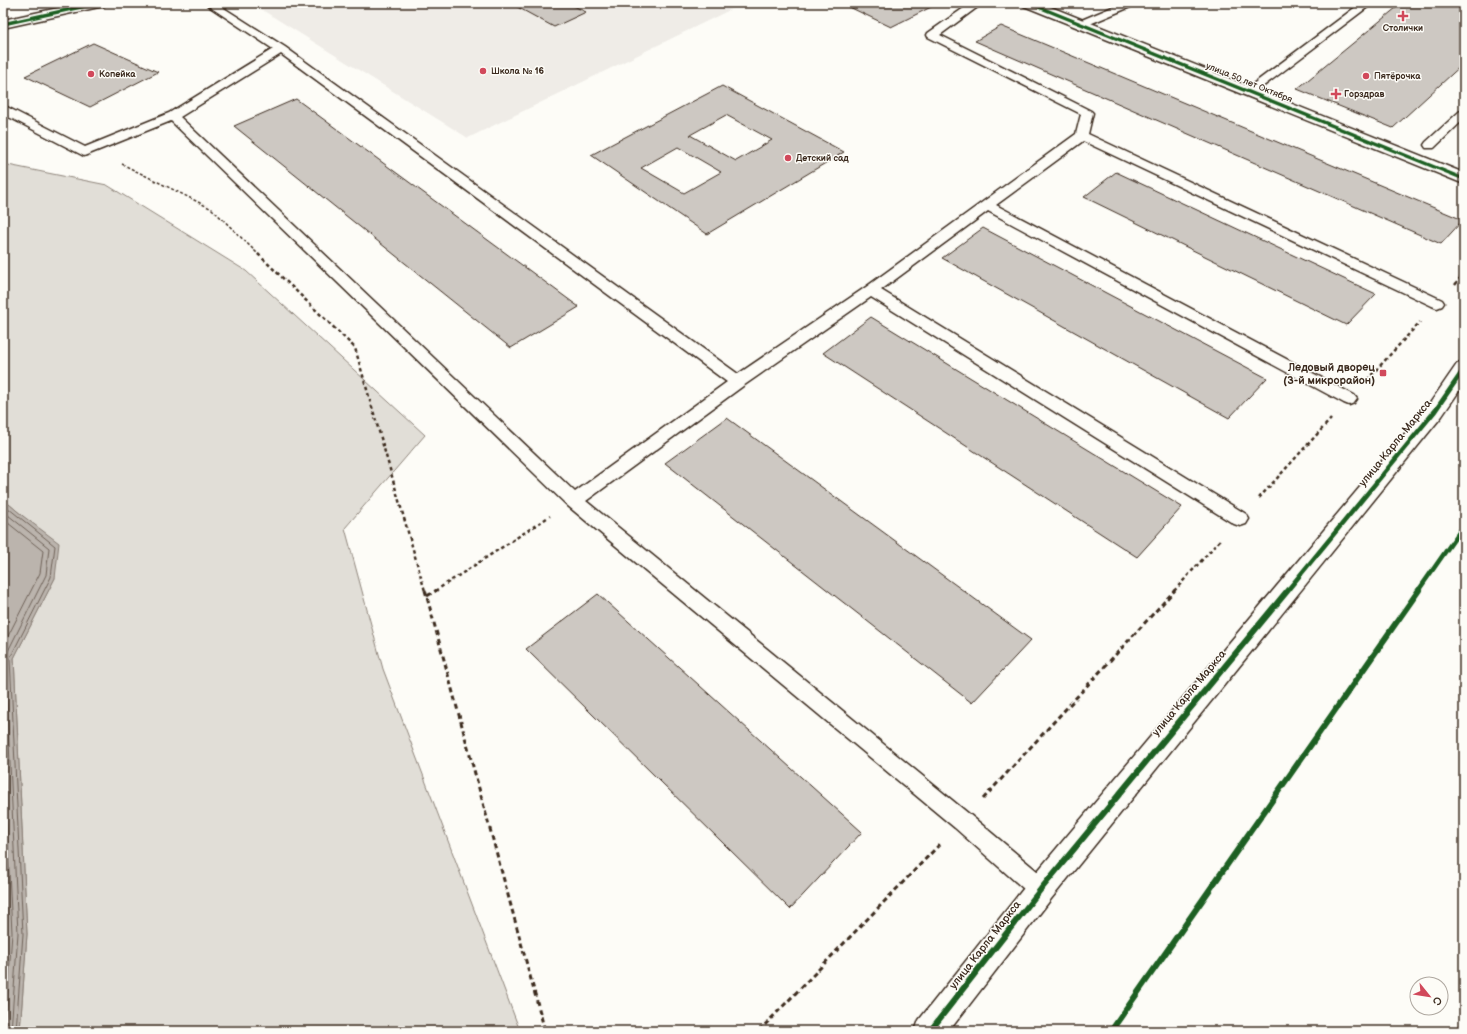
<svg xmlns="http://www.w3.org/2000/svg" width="1467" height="1034" viewBox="0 0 1467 1034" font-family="'Balsamiq Sans',sans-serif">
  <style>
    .built { fill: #efece7 }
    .green { fill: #e1ded7; stroke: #8e847a }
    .water { fill: #bbb4ad; stroke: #887d74 }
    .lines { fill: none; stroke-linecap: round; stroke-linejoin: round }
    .shore { stroke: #6e6157; stroke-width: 1 }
    .building { fill: #cdc8c2; stroke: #3b2a1e; fill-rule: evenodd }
    .lane-casing { stroke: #3b2a1e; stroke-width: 3 }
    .street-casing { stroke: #3b2a1e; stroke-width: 3 }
    .secondary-casing { stroke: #3b2a1e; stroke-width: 3 }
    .path-far2 { stroke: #3b2a1e; stroke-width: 1.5; stroke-dasharray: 3 2; stroke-linecap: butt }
    .path-far1 { stroke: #3b2a1e; stroke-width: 2.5; stroke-dasharray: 3.5 3; stroke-linecap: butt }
    .path { stroke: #3b2a1e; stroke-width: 3; stroke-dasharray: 5 3.5; stroke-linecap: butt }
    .lane { fill: #fdfcf7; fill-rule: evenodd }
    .street { fill: #fdfcf7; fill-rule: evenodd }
    .secondary { fill: #fdfcf7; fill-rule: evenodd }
    .cycleway-far2-casing { stroke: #fdfcf7; stroke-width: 5 }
    .cycleway-far1-casing { stroke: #fdfcf7; stroke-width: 7 }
    .cycleway-casing { stroke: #fdfcf7; stroke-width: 8 }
    .cycleway-far2 { stroke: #1b5e20; stroke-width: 3.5 }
    .cycleway-far1 { stroke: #1b5e20; stroke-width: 4.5 }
    .cycleway { stroke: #1b5e20; stroke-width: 6 }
    .poi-dot { fill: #d1495b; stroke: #fdfcf7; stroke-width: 1.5 }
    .labels { text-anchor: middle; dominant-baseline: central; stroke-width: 3; stroke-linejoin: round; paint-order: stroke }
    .far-poi-label { font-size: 9px; font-weight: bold; fill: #3b2a1e; stroke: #fdfcf7; text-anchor: start }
    .far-street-label { font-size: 9px; fill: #3b2a1e; stroke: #fdfcf7 }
    .poi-label { font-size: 11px; font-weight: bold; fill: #3b2a1e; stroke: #fdfcf7; text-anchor: end }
    .street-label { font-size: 11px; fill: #3b2a1e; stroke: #fdfcf7 }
  </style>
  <rect width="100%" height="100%" fill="#fdfcf7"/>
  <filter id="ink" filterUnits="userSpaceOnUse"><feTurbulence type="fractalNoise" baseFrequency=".025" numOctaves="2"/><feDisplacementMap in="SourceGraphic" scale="8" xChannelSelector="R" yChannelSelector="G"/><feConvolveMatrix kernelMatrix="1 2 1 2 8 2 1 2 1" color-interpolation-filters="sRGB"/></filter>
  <g filter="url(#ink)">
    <polygon class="built" points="251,3 744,3 468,138"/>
    <polygon class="green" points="3,164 107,185 246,271 425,435 345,528 383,669 520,1031 20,1031 27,934 14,658 55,578 23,516 3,499"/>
    <polygon class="water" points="3,499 23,516 59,543 55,578 14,658 27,934 20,1031 3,1031"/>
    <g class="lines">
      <g class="shore">
        <polyline points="3,504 55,546 51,577 10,658 23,934 16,1031"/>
        <polyline points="3,511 49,548 46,575 5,657 18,933 11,1031"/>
        <polyline points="3,519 43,551 40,573 3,646"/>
        <polyline points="3,746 12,933 5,1031"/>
      </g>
    </g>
    <g class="building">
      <polygon points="510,3 568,3 586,12 554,27"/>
      <polygon points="841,3 939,3 891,27"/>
      <polygon points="1402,3 1464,3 1464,63 1393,128 1297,89"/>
      <polygon points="1001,26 1463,220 1441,244 975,41"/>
      <polygon points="93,43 158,72 90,107 25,76"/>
      <path d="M722,86L844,152L707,234L591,155ZM726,115L772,140L736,161L690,135ZM678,147L721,172L684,193L641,168Z"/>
      <polygon points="296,99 579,307 511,348 234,126"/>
      <polygon points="1116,172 1376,294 1346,325 1084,197"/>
      <polygon points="983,228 1267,378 1229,418 942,258"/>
      <polygon points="871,317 1182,507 1137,557 823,353"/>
      <polygon points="727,418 1031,640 972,703 665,463"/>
      <polygon points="598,594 862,832 790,909 526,649"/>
    </g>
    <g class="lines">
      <g class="lane-casing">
        <g id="lane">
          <path d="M204,3H216L285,47L738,374L866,287L1076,134L1081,114L928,37L927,35L928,33L971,3H983L940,35L1091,111L1093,113L1088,134L1442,300L1444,303L1442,306L1437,308L1432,306L1083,141L996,205L1354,395L1357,399L1354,403L1349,405L1344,403L988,211L881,290L1246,514L1249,519L1246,524L1240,526L1234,524L871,297L743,386L586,501L969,814L1049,881L1052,889L1049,897L1041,900L1033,897L955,828L568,506L171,121L84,156L3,114V105L7,107L85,147L169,113L273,49ZM281,54L727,382L575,492L180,117Z"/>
          <polygon points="1122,3 1136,3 1135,5 1085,26 1081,27 1076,24 1077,22"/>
          <polygon points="1361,3 1373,3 1253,94 1245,94 1243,92 1245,90"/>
          <polygon points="1464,109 1464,119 1434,148 1426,148 1424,145 1426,142 1460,111"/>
        </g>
      </g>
      <g class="street-casing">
        <g id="street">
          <polygon points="81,3 106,3 104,6 99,7 3,28 3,20"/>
          <polygon points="1022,3 1041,3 1464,173 1464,184 1024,6"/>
        </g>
      </g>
      <g class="secondary-casing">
        <polygon id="secondary" points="1464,362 1464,384 1442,416 1051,899 949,1031 915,1031 919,1020 1031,879 1428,406 1457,364"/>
      </g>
      <polyline class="path-far2" points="122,164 212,209 259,255"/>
      <g class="path-far1">
        <polyline points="258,254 355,348 425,591"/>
        <polyline points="1455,285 1464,273"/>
        <polyline points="1367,380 1420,322"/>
        <polyline points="1259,498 1331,419"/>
        <polyline points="435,591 550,516"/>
        <polyline points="1174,591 1220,540"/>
      </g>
      <g class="path">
        <polyline points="425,590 545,1031"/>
        <polyline points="427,596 437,590"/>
        <polyline points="983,799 1175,590"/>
        <polyline points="759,1031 941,843"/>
      </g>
      <use href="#lane" class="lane"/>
      <use href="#street" class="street"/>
      <use href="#secondary" class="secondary"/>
      <g class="cycleway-far2-casing">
        <g id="cycleway-far2">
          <polyline points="1029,3 1464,179"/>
          <polyline points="3,24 99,3"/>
        </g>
      </g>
      <g class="cycleway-far1-casing">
        <g id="cycleway-far1">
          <polyline points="1287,591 1435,411 1464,369"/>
          <polyline points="1418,591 1464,525"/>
        </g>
      </g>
      <g class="cycleway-casing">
        <g id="cycleway">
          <polyline points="930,1031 1041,889 1288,590"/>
          <polyline points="1111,1031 1419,590"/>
        </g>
      </g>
      <use href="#cycleway-far2" class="cycleway-far2"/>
      <use href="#cycleway-far1" class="cycleway-far1"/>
      <use href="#cycleway" class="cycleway"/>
    </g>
  </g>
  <g class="poi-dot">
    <path d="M1401 10h4v4h4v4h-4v4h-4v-4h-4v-4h4z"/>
    <circle cx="483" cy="71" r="4"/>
    <circle cx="91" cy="74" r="4"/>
    <circle cx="1366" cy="76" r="4"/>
    <path d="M1334 88h4v4h4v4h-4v4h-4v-4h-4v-4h4z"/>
    <circle cx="788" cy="158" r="4"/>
    <rect x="1379" y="369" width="8" height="8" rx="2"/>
  </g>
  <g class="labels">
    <g class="far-poi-label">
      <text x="1403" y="28" text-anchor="middle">Столички</text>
      <text x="491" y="71">Школа № 16</text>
      <text x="99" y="74">Копейка</text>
      <text x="1374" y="76">Пятёрочка</text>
      <text x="1344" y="94">Горздрав</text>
      <text x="796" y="158">Детский сад</text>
    </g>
    <g class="far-street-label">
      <text transform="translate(1249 83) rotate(22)">улица 50 лет Октября</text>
    </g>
    <g class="poi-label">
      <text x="1375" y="367">Ледовый дворец<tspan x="1375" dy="13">(3-й микрорайон)</tspan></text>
    </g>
    <g class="street-label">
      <text transform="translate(1395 443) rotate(-51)">улица Карла Маркса</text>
      <text transform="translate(1189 693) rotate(-50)">улица Карла Маркса</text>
      <text transform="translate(985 945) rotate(-52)">улица Карла Маркса</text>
    </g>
  </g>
  <rect width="1467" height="1034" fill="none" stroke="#fdfcf7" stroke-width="16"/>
  <rect x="8" y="8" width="1451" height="1018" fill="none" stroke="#3b2a1e" stroke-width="1.5" filter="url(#ink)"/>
  <g transform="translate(1429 996) rotate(120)"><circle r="19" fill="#fdfcf7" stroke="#afa8a0"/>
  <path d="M0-3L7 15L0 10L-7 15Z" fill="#d1495b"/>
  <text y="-6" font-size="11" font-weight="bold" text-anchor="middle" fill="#3b2a1e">С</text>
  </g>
</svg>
